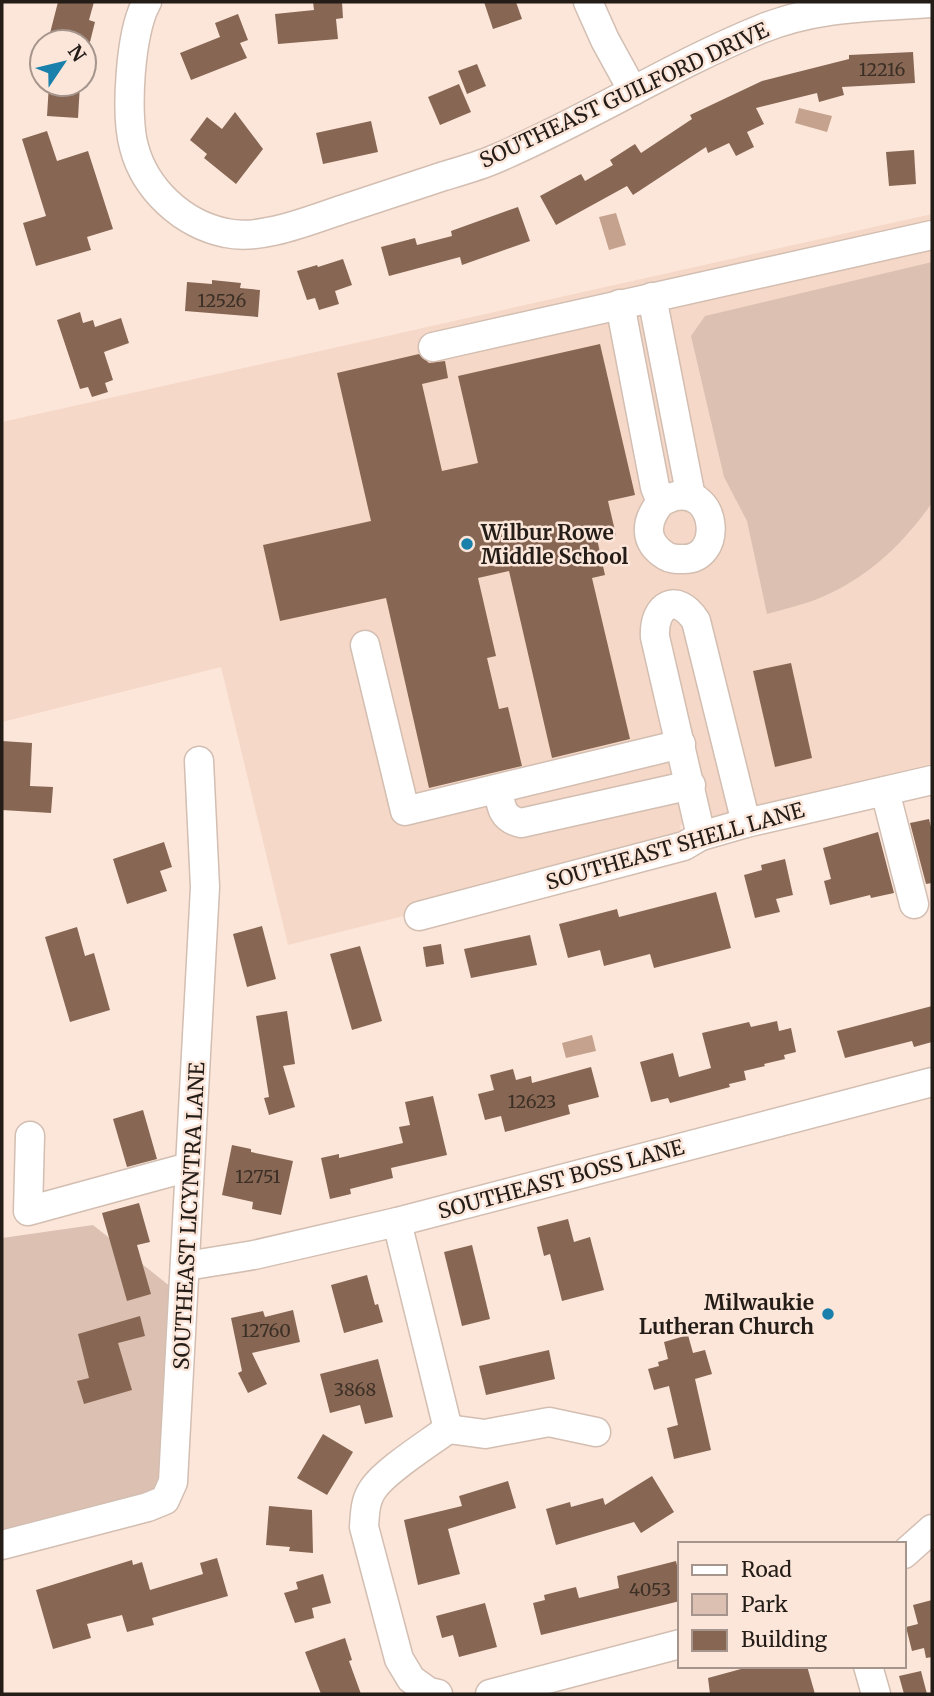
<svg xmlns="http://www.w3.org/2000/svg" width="934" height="1696" viewBox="0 0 934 1696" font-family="Merriweather,serif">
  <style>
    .built { fill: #f5d8c7 }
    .green { fill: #dcc1b2 }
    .water { fill: #c5a28d }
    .building { fill: #876753 }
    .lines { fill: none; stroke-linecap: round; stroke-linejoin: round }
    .minor-casing { stroke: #d3beb2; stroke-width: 31 }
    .minor { stroke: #fff; stroke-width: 28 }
    .poi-dot { fill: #1880aa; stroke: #fce6da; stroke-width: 2.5 }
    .labels { text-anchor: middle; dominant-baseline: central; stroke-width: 5; stroke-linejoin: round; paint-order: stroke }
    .number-label { font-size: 18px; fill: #3c2f26 }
    .street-label { font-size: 21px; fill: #231c17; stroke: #fce6da }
    .poi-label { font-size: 21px; font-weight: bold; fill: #231c17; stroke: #fce6da; text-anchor: start }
  </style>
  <rect width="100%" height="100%" fill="#fce6da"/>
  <polygon class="built" points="932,214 932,764 680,825 683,841 507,890 288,945 221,667 2,722 2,422"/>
  <g class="green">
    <path d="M932,262V503C901,546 869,577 820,598C803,605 784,609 767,614L747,521L724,477L691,336L705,316Z"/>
    <polygon points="93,1225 171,1287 164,1472 151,1494 2,1534 2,1238"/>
  </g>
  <g class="water">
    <polygon points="799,108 832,116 827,132 795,123"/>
    <polygon points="616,213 626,245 609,250 599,217"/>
    <polygon points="592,1035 596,1051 566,1058 562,1043"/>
  </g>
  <g class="building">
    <polygon points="58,2 94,2 89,20 95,22 90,42 67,42 49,37"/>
    <polygon points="313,2 342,2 343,18 336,19 338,39 278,44 275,14 314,10"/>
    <polygon points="484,2 516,2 522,19 493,29"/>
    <polygon points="238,14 248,40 240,43 247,58 191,80 180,53 220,37 215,23"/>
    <polygon points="913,52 915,83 842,87 844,95 819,102 817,93 756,108 764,124 747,132 754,147 736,156 729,143 708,153 706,147 633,195 627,186 556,225 540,196 581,174 585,181 613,165 610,160 635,144 641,153 692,119 690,115 762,81 849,59 849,55"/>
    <polygon points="477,64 486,86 467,94 458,71"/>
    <polygon points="49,84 80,84 78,118 47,116"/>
    <polygon points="459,84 471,112 440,125 428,97"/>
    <polygon points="235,112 263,149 236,184 204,158 207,154 190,140 207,117 222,129"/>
    <polygon points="371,121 378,152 323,164 316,133"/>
    <polygon points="47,131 57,161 88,151 113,229 87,237 91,250 36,266 23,223 46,216 22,139"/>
    <polygon points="914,150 916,184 889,186 886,152"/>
    <polygon points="518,207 530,241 462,265 460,257 389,276 381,247 415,238 417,245 452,236 451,231"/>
    <polygon points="343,259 352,285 335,291 339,304 319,310 315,298 307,300 297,271 317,265 318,267"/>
    <polygon points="212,280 241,283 240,288 260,290 258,317 185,311 187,282 212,284"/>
    <polygon points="80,312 83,323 93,320 95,327 121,318 129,343 104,352 113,380 105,383 108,392 92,397 88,387 80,389 57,320"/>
    <polygon points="600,344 635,495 608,501 616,535 597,539 605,575 592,578 630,739 552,758 509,571 478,578 496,656 487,658 499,709 508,707 522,766 429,788 386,598 280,621 263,545 371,521 337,373 419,354 429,363 445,361 448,378 422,384 442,471 478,463 458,376"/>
    <polygon points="791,663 812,758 775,767 753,671"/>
    <polygon points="2,741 32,743 30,786 53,787 51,813 2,810"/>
    <polygon points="929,819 932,831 932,883 926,884 910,823"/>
    <polygon points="878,832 894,893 871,898 870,895 830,905 824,881 831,879 823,848"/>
    <polygon points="164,842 172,867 160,871 167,891 127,904 113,859"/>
    <polygon points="785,859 793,895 776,899 780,912 755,918 744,875 762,870 761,865"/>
    <polygon points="716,892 731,948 654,968 650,954 604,966 600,950 568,958 559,924 617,909 619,917"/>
    <polygon points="262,926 276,979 247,987 233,934"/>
    <polygon points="77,927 85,956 94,953 110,1010 70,1022 45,937"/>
    <polygon points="530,935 537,965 471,978 464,949"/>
    <polygon points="441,944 444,964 426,967 423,947"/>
    <polygon points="360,946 382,1021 352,1030 330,954"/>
    <polygon points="932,1006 932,1042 914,1047 912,1041 845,1058 837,1031"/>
    <polygon points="287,1011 295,1064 283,1066 295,1107 269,1115 264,1098 269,1097 256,1016"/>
    <polygon points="777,1021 779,1031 791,1028 796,1052 784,1055 785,1059 764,1064 765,1066 744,1071 746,1080 729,1084 730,1087 670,1103 668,1098 651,1102 640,1062 673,1053 679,1077 711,1068 702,1033 749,1022 751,1027"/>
    <polygon points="591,1067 599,1097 568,1105 570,1114 505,1132 501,1116 485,1120 478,1094 494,1090 490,1075 513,1069 516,1080 531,1076 532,1083"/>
    <polygon points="433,1096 447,1155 391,1168 393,1178 350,1189 351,1194 330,1199 321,1158 339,1154 339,1158 403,1143 399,1127 410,1125 405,1102"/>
    <polygon points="143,1110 157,1159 127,1167 113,1119"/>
    <polygon points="232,1145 251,1149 251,1152 293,1161 281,1215 252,1209 253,1202 222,1195"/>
    <polygon points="139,1203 150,1242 137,1245 151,1294 127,1301 102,1213"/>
    <polygon points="568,1219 574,1242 590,1237 604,1290 562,1301 550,1254 544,1256 537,1227"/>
    <polygon points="472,1245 490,1319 462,1326 444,1252"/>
    <polygon points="367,1275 375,1305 378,1304 383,1322 344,1333 331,1285"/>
    <polygon points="293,1310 300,1342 252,1353 267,1384 248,1393 238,1373 242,1371 231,1318 263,1311 265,1317"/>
    <polygon points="140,1316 145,1336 118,1343 132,1390 84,1404 77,1381 89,1378 78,1334"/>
    <polygon points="688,1335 693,1353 705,1350 712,1374 695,1379 711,1450 674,1459 667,1428 678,1425 669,1386 654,1390 648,1369 659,1366 658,1362 668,1359 664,1342"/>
    <polygon points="549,1350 555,1379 486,1395 479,1366"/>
    <polygon points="378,1359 393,1417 365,1424 360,1405 330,1413 320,1374"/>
    <polygon points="323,1434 353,1452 327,1495 297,1478"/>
    <polygon points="652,1476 674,1512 641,1533 634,1522 556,1545 546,1509 570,1502 571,1507 603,1498 605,1505"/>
    <polygon points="508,1481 516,1508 448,1529 460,1574 418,1585 404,1520 462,1506 459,1496"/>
    <polygon points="269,1506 312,1510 313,1553 289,1551 290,1547 266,1545"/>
    <polygon points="217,1558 228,1596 152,1618 154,1625 127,1632 122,1615 87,1624 91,1638 53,1649 36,1590 132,1560 133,1565 142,1562 150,1590 203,1574 200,1563"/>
    <polygon points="676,1561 680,1579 680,1601 541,1635 533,1603 545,1600 544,1595 576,1587 579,1598 619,1588 617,1576"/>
    <polygon points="323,1574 331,1603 312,1608 314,1618 295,1623 284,1593 298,1589 296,1582"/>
    <polygon points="932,1600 932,1657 926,1658 924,1648 912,1651 906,1627 918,1624 913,1605"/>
    <polygon points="485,1603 497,1647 459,1657 453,1635 442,1638 436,1616"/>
    <polygon points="345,1638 352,1660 349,1661 361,1694 321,1694 305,1652"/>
    <polygon points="752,1666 807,1666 815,1694 710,1694 708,1678"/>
    <polygon points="921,1671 927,1694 904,1694 899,1676"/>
  </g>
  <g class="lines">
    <g class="minor-casing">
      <g id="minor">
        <path d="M147,2C130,30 125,115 134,147C145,189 182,224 226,233C261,241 310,220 344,209C377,198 411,187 444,176C461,171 479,166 495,159C585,121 670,66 761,29C818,6 871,7 932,3"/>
        <polyline points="588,2 605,40 633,91"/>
        <polyline points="652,297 691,497"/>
        <path d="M620,304L655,487L661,502C645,521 643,542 666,556C671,559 676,559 682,559C724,561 718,488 676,496C671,497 665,500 661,502"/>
        <polyline points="433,347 932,235"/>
        <polyline points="365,645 405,811 681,744"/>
        <path d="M498,789C501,807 502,819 521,823L691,785"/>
        <polyline points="885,791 914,904"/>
        <path d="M701,836L655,637C653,605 677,591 696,621L746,823"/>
        <polyline points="419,916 684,846 701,836 746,823 932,780"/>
        <polyline points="30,1136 28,1211 189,1167"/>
        <polyline points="397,1222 448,1429"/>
        <polyline points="186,1266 254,1255 397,1222 932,1082"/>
        <polyline points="448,1429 485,1434 549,1422 596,1432"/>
        <polyline points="2,1545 148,1507 165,1500 173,1482 205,887 199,761"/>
        <polyline points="904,1554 932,1529"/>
        <polyline points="868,1666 876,1694"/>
        <path d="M438,1694L429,1692L411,1679L399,1659L364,1527C365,1513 365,1500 373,1489C386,1470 428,1444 448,1429"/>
        <polyline points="490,1694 680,1644"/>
      </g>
    </g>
    <use href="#minor" class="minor"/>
  </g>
  <g class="poi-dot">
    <circle cx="467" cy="544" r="7"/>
    <circle cx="828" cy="1314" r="7"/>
  </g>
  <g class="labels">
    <g class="number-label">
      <text x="882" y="69">12216</text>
      <text x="222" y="300">12526</text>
      <text x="532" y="1101">12623</text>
      <text x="258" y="1176">12751</text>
      <text x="266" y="1330">12760</text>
      <text x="355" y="1389">3868</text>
      <text x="650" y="1589">4053</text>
    </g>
    <g class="street-label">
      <text transform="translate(624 95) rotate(-25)">SOUTHEAST GUILFORD DRIVE</text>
      <text transform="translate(675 846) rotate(-16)">SOUTHEAST SHELL LANE</text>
      <text transform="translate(561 1179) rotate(-15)">SOUTHEAST BOSS LANE</text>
      <text transform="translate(189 1216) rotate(-87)">SOUTHEAST LICYNTRA LANE</text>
    </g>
    <g class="poi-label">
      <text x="481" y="532">Wilbur Rowe<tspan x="481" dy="24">Middle School</tspan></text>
      <text x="814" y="1302" text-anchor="end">Milwaukie<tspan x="814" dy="24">Lutheran Church</tspan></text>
    </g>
  </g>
  <rect width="934" height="1696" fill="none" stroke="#231c17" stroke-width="7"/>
  <rect x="678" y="1542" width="228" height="126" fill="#fce6da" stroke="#a5958c" stroke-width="2"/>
  <rect x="692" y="1565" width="35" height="10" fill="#ffffff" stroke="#a5958c" stroke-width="2"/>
  <text x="741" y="1577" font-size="21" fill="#231c17">Road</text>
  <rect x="692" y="1594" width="35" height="21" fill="#dcc1b2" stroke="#a5958c" stroke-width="2"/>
  <text x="741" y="1612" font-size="21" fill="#231c17">Park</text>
  <rect x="692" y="1630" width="35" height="21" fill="#876753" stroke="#a5958c" stroke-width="2"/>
  <text x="741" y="1647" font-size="21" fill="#231c17">Building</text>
  <g transform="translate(63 63) rotate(55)"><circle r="33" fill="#fce6da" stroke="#a5958c" stroke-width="2"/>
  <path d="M0-5L12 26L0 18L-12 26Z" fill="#1880aa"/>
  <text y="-10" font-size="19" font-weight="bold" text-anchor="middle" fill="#231c17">N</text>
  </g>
</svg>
